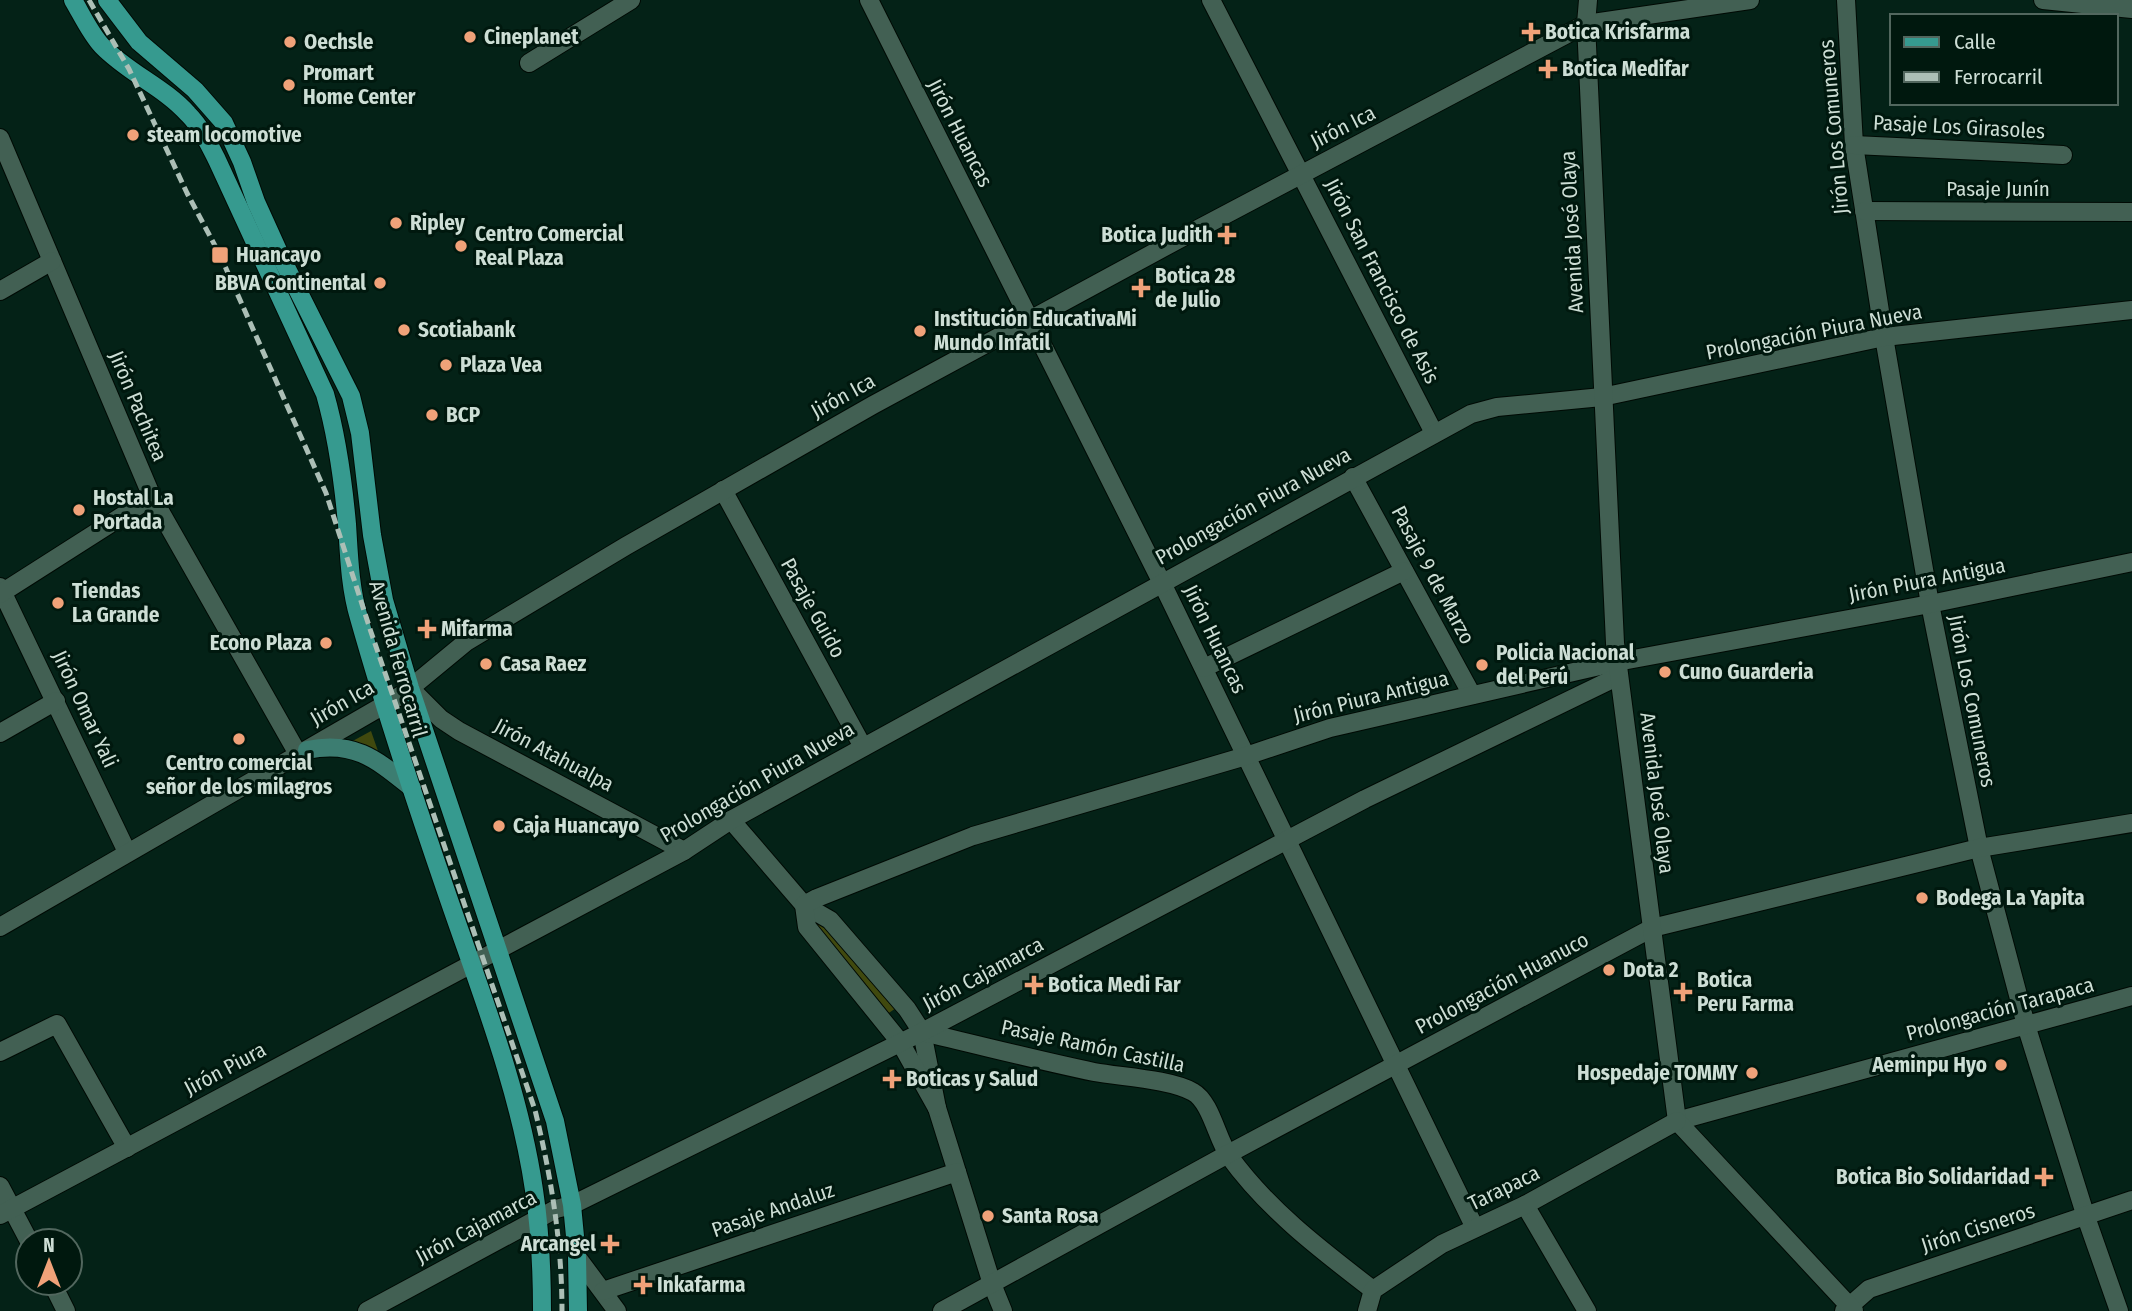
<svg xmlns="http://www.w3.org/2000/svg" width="2132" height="1311" viewBox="0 0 2132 1311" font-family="'Fira Sans Condensed',sans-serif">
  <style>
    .green { fill: #40490e }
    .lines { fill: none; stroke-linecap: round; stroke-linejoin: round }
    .minor-casing { stroke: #000a04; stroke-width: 20 }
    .tertiary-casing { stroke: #000a04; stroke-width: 20 }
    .secondary-casing { stroke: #000a04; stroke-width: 20 }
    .primary-casing { stroke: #000a04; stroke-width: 20 }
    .minor { stroke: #426053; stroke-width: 18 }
    .tertiary { stroke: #426053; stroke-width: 18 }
    .secondary { stroke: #3c7d71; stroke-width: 18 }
    .primary { stroke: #369a8f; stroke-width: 18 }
    .rail { stroke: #acbfb6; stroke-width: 5; stroke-dasharray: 10 5; stroke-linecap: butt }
    .poi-dot { fill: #f0a279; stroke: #00180e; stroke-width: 2.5 }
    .labels { text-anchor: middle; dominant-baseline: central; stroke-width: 6; stroke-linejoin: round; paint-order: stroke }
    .poi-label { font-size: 21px; font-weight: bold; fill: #cdded5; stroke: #00180e; text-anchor: start }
    .street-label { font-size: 21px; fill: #cdded5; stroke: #00180e }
  </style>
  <rect width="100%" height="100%" fill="#042217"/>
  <g class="green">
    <polygon points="371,731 378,751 349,743"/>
    <polygon points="815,914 896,1008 883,1017 820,935 813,917"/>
  </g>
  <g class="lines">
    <g class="minor-casing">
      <g id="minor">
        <polyline points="869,0 1162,583 1475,1228"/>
        <polyline points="1211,0 1434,433"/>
        <polyline points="1846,0 1854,145 1884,337 1930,604 1979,848 2026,1025 2086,1217 2119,1311"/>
        <polyline points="2043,0 2132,9"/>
        <polyline points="529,63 631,0"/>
        <polyline points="0,138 152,497 298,754"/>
        <polyline points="1854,145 2063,155"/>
        <polyline points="1864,211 2132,212"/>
        <polyline points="0,291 52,261"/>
        <polyline points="1353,477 1472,695"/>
        <polyline points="723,490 863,747"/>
        <polyline points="0,587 127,852"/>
        <polyline points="0,594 152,497"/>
        <polyline points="1204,668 1404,571"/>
        <polyline points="410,688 441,719 459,731 684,851"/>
        <polyline points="0,733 56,701"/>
        <polyline points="731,820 804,905 830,920 907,1009 922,1032 937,1108 992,1284 1003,1311"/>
        <polyline points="0,927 403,694 466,642 626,546 873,405 1183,237 1586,24 1750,0"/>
        <path d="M922,1032C979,1045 1036,1060 1094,1072C1121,1077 1170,1079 1193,1092C1211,1102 1217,1139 1229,1156C1268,1210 1321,1250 1373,1290"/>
        <polyline points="0,1052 57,1024 127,1148"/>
        <polyline points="937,1108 900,1042 807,927 804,905 817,898 973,836 1246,756 1330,728 1617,662 1930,604 2132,562"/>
        <polyline points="1677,1121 2132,996"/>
        <polyline points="0,1186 29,1241"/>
        <polyline points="1525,1205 1587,1311"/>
        <polyline points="0,1215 684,851 731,820 1471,414 1497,407 1602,397 1884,337 2132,310"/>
        <polyline points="577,1257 617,1311"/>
        <polyline points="52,1283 66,1311"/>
        <polyline points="603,1291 957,1172"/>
        <polyline points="367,1311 556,1209 572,1205 922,1032 1365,799 1619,676"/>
        <polyline points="942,1311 1228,1154 1652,928 1979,848 2132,823"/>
        <polyline points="1844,1311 1869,1289 2132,1200"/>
      </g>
    </g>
    <g class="tertiary-casing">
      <g id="tertiary">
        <polyline points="1588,0 1586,24 1615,643 1677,1121 1854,1311"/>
        <polyline points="1367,1311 1373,1290 1442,1244 1525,1205 1677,1121"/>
      </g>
    </g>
    <g class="secondary-casing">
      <path id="secondary" d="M307,750C355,740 377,760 412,788"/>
    </g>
    <g class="primary-casing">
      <g id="primary">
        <path d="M73,0C82,15 90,33 102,46C128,73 164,87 188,114C201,127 209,144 217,160L325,394C337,436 343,480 347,524C349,556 350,588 359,618C385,710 415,801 446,891C479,988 519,1087 534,1190C540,1229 542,1271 542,1311"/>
        <polyline points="107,0 139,42 195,90 224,123 242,162 256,202 280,255 351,396 360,433 372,535 384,600 410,688 555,1121 572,1205 577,1257 578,1311"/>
      </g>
    </g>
    <use href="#minor" class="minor"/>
    <use href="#tertiary" class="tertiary"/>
    <use href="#secondary" class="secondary"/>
    <use href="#primary" class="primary"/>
    <path class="rail" d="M89,0L129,69L187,193L220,255L326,493L371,632L535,1110C551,1176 562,1242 562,1311"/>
  </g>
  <g class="poi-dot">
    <path d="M1527.5 21.5h7v7h7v7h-7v7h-7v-7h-7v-7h7z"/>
    <circle cx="470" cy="37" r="7"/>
    <circle cx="290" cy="42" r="7"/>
    <path d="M1544.5 58.5h7v7h7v7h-7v7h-7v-7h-7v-7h7z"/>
    <circle cx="289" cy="85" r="7"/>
    <circle cx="133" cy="135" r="7"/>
    <circle cx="396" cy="223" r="7"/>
    <path d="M1223.5 224.5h7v7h7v7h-7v7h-7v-7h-7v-7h7z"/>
    <circle cx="461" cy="246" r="7"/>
    <rect x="211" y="246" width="18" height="18" rx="3.5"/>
    <circle cx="380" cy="283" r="7"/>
    <path d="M1137.5 277.5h7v7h7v7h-7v7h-7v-7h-7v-7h7z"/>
    <circle cx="404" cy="330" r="7"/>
    <circle cx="920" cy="331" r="7"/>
    <circle cx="446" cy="365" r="7"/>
    <circle cx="432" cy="415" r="7"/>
    <circle cx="79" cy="510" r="7"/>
    <circle cx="58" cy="603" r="7"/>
    <path d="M423.5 618.5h7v7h7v7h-7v7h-7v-7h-7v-7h7z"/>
    <circle cx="326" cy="643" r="7"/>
    <circle cx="486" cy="664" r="7"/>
    <circle cx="1482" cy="665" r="7"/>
    <circle cx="1665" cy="672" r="7"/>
    <circle cx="239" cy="739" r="7"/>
    <circle cx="499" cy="826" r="7"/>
    <circle cx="1922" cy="898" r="7"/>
    <circle cx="1609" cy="970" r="7"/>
    <path d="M1030.5 974.5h7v7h7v7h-7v7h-7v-7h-7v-7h7z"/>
    <path d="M1679.5 981.5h7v7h7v7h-7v7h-7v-7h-7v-7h7z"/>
    <circle cx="2001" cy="1065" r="7"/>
    <circle cx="1752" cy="1073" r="7"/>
    <path d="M888.5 1068.5h7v7h7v7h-7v7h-7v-7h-7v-7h7z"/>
    <path d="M2040.5 1166.5h7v7h7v7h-7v7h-7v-7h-7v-7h7z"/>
    <circle cx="988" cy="1216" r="7"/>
    <path d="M606.5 1233.5h7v7h7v7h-7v7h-7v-7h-7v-7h7z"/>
    <path d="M639.5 1274.5h7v7h7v7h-7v7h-7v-7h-7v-7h7z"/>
  </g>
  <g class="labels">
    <g class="poi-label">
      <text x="1545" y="32">Botica Krisfarma</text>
      <text x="484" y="37">Cineplanet</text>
      <text x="304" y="42">Oechsle</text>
      <text x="1562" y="69">Botica Medifar</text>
      <text x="303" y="73">Promart<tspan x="303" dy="24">Home Center</tspan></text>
      <text x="147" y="135">steam locomotive</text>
      <text x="410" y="223">Ripley</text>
      <text x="475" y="234">Centro Comercial<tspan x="475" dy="24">Real Plaza</tspan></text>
      <text x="1213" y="235" text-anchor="end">Botica Judith</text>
      <text x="236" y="255">Huancayo</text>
      <text x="1155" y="276">Botica 28<tspan x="1155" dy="24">de Julio</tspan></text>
      <text x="366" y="283" text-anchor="end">BBVA Continental</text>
      <text x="934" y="319">Institución EducativaMi<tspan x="934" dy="24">Mundo Infatil</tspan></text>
      <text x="418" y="330">Scotiabank</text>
      <text x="460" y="365">Plaza Vea</text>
      <text x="446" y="415">BCP</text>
      <text x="93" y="498">Hostal La<tspan x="93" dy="24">Portada</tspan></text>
      <text x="72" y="591">Tiendas<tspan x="72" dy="24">La Grande</tspan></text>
      <text x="441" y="629">Mifarma</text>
      <text x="312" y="643" text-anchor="end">Econo Plaza</text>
      <text x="1496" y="653">Policia Nacional<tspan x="1496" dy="24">del Perú</tspan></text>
      <text x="500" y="664">Casa Raez</text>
      <text x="1679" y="672">Cuno Guarderia</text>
      <text x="239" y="763" text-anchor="middle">Centro comercial<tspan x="239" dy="24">señor de los milagros</tspan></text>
      <text x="513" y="826">Caja Huancayo</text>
      <text x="1936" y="898">Bodega La Yapita</text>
      <text x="1623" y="970">Dota 2</text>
      <text x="1697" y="980">Botica<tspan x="1697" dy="24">Peru Farma</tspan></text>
      <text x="1048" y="985">Botica Medi Far</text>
      <text x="1987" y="1065" text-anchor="end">Aeminpu Hyo</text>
      <text x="1738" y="1073" text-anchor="end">Hospedaje TOMMY</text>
      <text x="906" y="1079">Boticas y Salud</text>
      <text x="2030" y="1177" text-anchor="end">Botica Bio Solidaridad</text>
      <text x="1002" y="1216">Santa Rosa</text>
      <text x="596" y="1244" text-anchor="end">Arcangel</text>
      <text x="657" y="1285">Inkafarma</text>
    </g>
    <g class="street-label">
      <text transform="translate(1343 127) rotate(-27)">Jirón Ica</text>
      <text transform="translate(1834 127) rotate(-95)">Jirón Los Comuneros</text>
      <text transform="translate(1959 127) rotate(3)">Pasaje Los Girasoles</text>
      <text transform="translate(960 133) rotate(63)">Jirón Huancas</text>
      <text x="1998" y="189">Pasaje Junín</text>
      <text transform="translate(1572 232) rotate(-93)">Avenida José Olaya</text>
      <text transform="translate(1382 281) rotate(63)">Jirón San Francisco de Asis</text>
      <text transform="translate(1814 332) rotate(-11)">Prolongación Piura Nueva</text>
      <text transform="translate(843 396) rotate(-29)">Jirón Ica</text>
      <text transform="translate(138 406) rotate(67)">Jirón Pachitea</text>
      <text transform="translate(1253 506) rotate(-29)">Prolongación Piura Nueva</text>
      <text transform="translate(1433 575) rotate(62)">Pasaje 9 de Marzo</text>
      <text transform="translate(1927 580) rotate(-11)">Jirón Piura Antigua</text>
      <text transform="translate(813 608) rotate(61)">Pasaje Guido</text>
      <text transform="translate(1215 639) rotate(64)">Jirón Huancas</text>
      <text transform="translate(398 659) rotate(74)">Avenida Ferrocarril</text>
      <text transform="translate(1371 697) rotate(-14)">Jirón Piura Antigua</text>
      <text transform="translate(1972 701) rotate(79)">Jirón Los Comuneros</text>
      <text transform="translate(342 703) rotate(-30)">Jirón Ica</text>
      <text transform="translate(85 709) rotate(65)">Jirón Omar Yali</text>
      <text transform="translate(554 755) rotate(28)">Jirón Atahualpa</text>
      <text transform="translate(757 782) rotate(-30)">Prolongación Piura Nueva</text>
      <text transform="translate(1657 793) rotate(83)">Avenida José Olaya</text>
      <text transform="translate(983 974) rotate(-28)">Jirón Cajamarca</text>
      <text transform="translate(1502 983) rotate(-28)">Prolongación Huanuco</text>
      <text transform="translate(2000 1009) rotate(-15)">Prolongación Tarapaca</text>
      <text transform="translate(1093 1046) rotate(12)">Pasaje Ramón Castilla</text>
      <text transform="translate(225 1069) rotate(-28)">Jirón Piura</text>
      <text transform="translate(1504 1188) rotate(-26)">Tarapaca</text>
      <text transform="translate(773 1210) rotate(-19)">Pasaje Andaluz</text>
      <text transform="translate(476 1227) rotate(-28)">Jirón Cajamarca</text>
      <text transform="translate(1978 1228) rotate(-18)">Jirón Cisneros</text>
    </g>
  </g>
  <rect x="1890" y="14" width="228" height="91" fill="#00180e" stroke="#52675e" stroke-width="2"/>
  <rect x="1904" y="37" width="35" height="10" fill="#369a8f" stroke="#52675e" stroke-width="2"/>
  <text x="1954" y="49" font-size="21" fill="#cdded5">Calle</text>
  <rect x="1904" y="72" width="35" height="10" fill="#acbfb6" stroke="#52675e" stroke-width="2"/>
  <text x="1954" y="84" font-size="21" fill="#cdded5">Ferrocarril</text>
  <g transform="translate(49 1262)"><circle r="33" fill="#00180e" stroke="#52675e" stroke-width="2"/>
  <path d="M0-5L12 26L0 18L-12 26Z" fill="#f0a279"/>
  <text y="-10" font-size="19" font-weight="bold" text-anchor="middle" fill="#cdded5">N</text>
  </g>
</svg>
